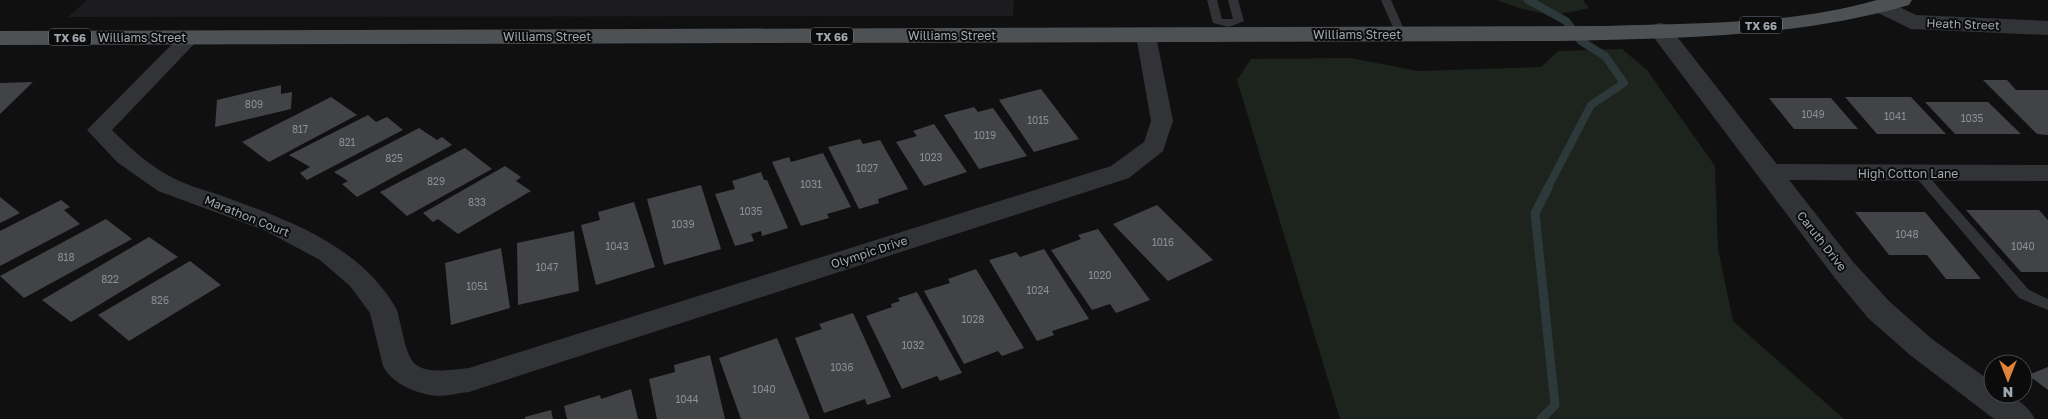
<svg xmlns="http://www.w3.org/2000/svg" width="2048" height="419" viewBox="0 0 2048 419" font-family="'Golos Text',sans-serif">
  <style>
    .built { fill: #1c1c1e }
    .green { fill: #1d231d }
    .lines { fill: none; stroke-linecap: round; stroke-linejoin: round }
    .stream-far1 { stroke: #2d383a; stroke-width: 8 }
    .stream { stroke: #2d383a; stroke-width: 9 }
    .building { fill: #414347 }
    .service { fill: #313336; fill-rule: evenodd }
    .minor { fill: #313336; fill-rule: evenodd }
    .tertiary { fill: #313336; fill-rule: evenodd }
    .primary { fill: #4e5154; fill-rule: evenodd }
    .labels { text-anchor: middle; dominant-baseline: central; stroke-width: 4; stroke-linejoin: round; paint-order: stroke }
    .number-label { font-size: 10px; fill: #8a9096 }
    .shield { fill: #0b0b0c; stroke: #757a80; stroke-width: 1 }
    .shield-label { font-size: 11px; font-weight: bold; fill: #a2aab1 }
    .street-label { font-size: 12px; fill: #a2aab1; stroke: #0b0b0c }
  </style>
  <rect width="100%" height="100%" fill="#101011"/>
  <polygon class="built" points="87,0 1014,0 1013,16 68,17"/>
  <g class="green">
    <path d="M1497,0H1583L1589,8C1550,18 1534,14 1497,0Z"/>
    <polygon points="1622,49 1647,70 1715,166 1718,249 1733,321 1844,419 1340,419 1237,80 1251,59 1350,58 1418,71 1541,67 1558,51"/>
  </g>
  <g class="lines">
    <polyline class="stream-far1" points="1528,0 1566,21 1581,41 1605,56 1624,83 1591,105 1547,189"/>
    <polyline class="stream" points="1541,419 1555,405 1535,213 1548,188"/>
  </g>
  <g class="building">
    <polygon points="1983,80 2007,80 2016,90 2048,90 2048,135 2037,134"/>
    <polygon points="33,82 0,114 0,83"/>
    <polygon points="281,85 281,94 292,92 291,109 215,127 217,100"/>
    <polygon points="1041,89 1079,139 1034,152 999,100"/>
    <polygon points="331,97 357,115 269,162 242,142"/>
    <polygon points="1845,97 1911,97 1946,134 1877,134"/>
    <polygon points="1769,98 1831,98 1858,129 1794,129"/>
    <polygon points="1925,102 1988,102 2021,134 1955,134"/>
    <polygon points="974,107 978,112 993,108 1027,156 979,169 944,115"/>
    <polygon points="368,115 376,122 387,117 403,130 307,180 300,173 310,167 289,155"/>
    <polygon points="934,124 967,172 924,186 896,142 917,136 913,131"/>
    <polygon points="419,128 437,140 442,137 452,145 357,197 342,184 348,181 334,172"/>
    <polygon points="860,139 863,144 880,140 908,189 878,199 879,203 859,209 828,147"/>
    <polygon points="465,148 492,169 407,216 380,192"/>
    <polygon points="823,153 851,207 827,214 829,218 801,226 772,162 789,157 791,162"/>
    <polygon points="505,166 521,177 516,181 531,191 458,234 438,219 433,222 423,213"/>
    <polygon points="761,172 764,180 767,180 788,228 762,236 761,231 751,234 754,241 735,246 715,194 735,189 732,181"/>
    <polygon points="701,185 721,249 664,265 647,199"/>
    <polygon points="0,197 20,213 0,223"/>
    <polygon points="61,200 70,207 64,210 80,224 0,266 0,231"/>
    <polygon points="634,202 655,267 596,285 581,225 600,220 598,212"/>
    <polygon points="1157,205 1213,260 1168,281 1113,224"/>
    <polygon points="1966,210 2039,210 2048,220 2048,272 2021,272"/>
    <polygon points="1855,212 1925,212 1981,279 1946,279 1927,255 1889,255"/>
    <polygon points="106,219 132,239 24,298 0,276"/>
    <polygon points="1098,229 1150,300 1116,313 1110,304 1092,310 1051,250 1081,239 1078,235"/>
    <polygon points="574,231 579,291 518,305 517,243"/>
    <polygon points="149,237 178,257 71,322 42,300"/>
    <polygon points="501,248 510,308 451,325 445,263"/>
    <polygon points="1044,249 1089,319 1052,331 1054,335 1037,341 989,260 1016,252 1020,257"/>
    <polygon points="190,261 221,285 129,341 98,315"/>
    <polygon points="976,269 1024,348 1002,356 998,351 964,364 924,291 950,283 948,279"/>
    <polygon points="917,292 962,373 940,381 937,376 902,389 866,316 892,307 891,304 900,301 898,298"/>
    <polygon points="853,313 891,397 867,405 865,399 824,413 795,338 822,329 819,324"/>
    <polygon points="777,338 810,419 741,419 719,358"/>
    <polygon points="710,355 725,419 657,419 649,379 675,372 674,365"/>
    <polygon points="2048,367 2048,390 2028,375"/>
    <polygon points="631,389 638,419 567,419 564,406 600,395 601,399"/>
    <polygon points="551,410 553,419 525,419 525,417"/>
  </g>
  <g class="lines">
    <g class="service">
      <polygon points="1207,0 1217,0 1222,19 1233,19 1228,0 1238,0 1244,21 1229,27 1213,23"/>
      <polygon points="1381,0 1391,0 1406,34 1405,36 1397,36 1396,34"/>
      <polygon points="1918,168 1922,169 2029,290 2048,299 2048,310 2019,298 1914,175 1912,172 1914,169"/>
    </g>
    <g class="minor">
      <path d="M1146,30L1153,32L1156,36L1173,121L1163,151L1129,178L469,392C459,393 447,396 437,396C417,394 392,384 383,366L370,313L350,286L320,260L264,230L158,191L117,162L87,130L183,33L190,31L197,33L200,37L197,41L112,130C131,149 151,167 175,179C191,187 209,191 225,197C291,221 361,246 397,310C411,366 405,376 469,368L1111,166L1144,142L1151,121L1136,36L1139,32Z"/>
      <polygon points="1769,164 2048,165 2048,181 1769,180 1760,178 1757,172 1760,166"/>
    </g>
    <g class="tertiary">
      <polygon points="1885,0 1916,15 2048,21 2048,35 1911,29 1874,11 1871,6 1874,1"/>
      <path d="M1660,23L1668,25L1854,263L1890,302L1932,339L1993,383V394C2011,394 2026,402 2035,419H1994L1910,355L1868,318L1834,277L1652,35L1649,30L1652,25Z"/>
    </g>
    <path class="primary" d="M1877,0H1912L1909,5C1795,38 1675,38 1557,41L0,45V31L1606,26C1696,23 1790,25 1877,0Z"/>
  </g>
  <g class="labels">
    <g class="number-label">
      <text x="254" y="104">809</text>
      <text x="1813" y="114">1049</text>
      <text x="1895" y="116">1041</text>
      <text x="1972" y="118">1035</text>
      <text x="1038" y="120">1015</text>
      <text x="300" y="129">817</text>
      <text x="985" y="135">1019</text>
      <text x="347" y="142">821</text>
      <text x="931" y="157">1023</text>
      <text x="394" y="158">825</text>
      <text x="867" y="168">1027</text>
      <text x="436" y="181">829</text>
      <text x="811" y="184">1031</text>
      <text x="477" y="202">833</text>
      <text x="751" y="211">1035</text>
      <text x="683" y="224">1039</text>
      <text x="1907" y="234">1048</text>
      <text x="1163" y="242">1016</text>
      <text x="617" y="246">1043</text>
      <text x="2023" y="246">1040</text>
      <text x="66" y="257">818</text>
      <text x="547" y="267">1047</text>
      <text x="1100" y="275">1020</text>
      <text x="110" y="279">822</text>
      <text x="477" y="286">1051</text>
      <text x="1038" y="290">1024</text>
      <text x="160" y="300">826</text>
      <text x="973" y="319">1028</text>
      <text x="913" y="345">1032</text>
      <text x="842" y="367">1036</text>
      <text x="764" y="389">1040</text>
      <text x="687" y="399">1044</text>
    </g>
    <g class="shield">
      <rect x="1740" y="16.5" width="42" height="17" rx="4"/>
      <rect x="811" y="27.5" width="42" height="17" rx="4"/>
      <rect x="49" y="28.5" width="42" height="17" rx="4"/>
    </g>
    <g class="shield-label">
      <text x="1761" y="25">TX 66</text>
      <text x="832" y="36">TX 66</text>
      <text x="70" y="37">TX 66</text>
    </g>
    <g class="street-label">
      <text transform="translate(1963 24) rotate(2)">Heath Street</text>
      <text x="1357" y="34">Williams Street</text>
      <text x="952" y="35">Williams Street</text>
      <text x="547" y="36">Williams Street</text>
      <text x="142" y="37">Williams Street</text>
      <text x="1908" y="173">High Cotton Lane</text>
      <text transform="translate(247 216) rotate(22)">Marathon Court</text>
      <text transform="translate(1822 241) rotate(52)">Caruth Drive</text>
      <text transform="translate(869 252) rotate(-18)">Olympic Drive</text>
    </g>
  </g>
  <g transform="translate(2008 379) rotate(180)"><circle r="24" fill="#0b0b0c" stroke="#474b4e"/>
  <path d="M0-4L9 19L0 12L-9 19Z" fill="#df833a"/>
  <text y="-8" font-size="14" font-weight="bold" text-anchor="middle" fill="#a2aab1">N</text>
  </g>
</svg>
